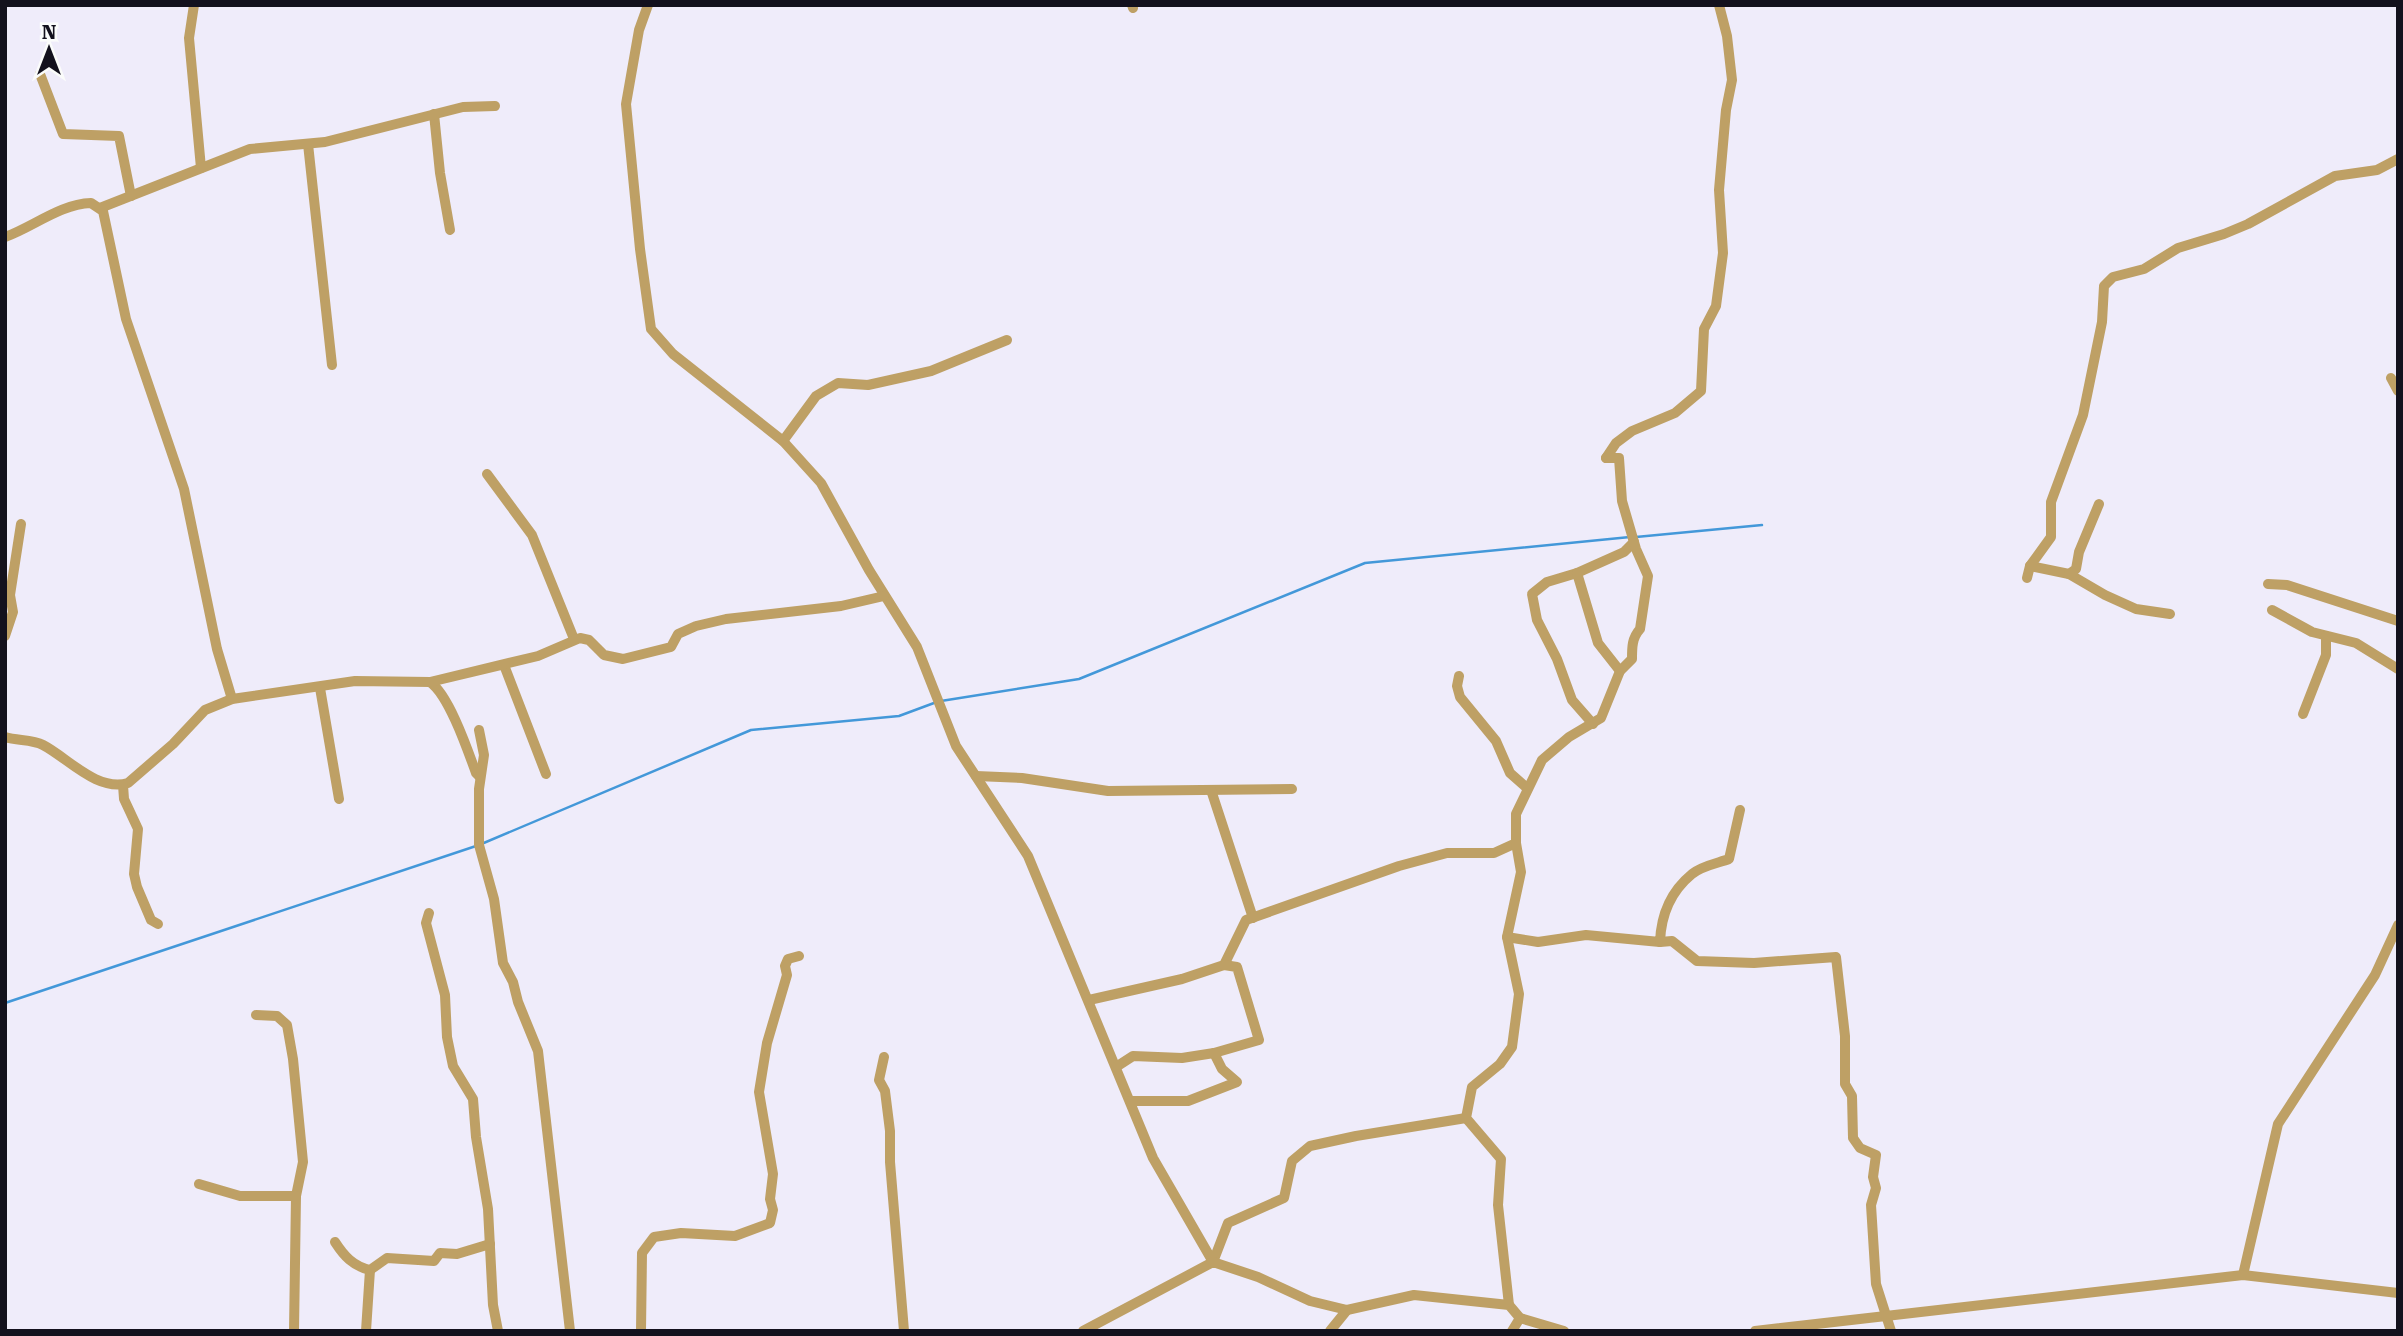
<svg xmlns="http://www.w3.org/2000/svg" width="2403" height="1336" viewBox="0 0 2403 1336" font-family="'Roboto Serif',serif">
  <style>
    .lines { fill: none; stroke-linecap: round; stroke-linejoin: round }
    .stream { stroke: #4398d9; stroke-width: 2.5 }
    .street { stroke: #bea065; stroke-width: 10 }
  </style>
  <rect width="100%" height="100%" fill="#efecfa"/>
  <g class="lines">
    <g class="stream">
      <polyline points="1636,537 1762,525"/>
      <polyline points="941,701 1079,679 1365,563 1630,537"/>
      <polyline points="5,1003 479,845 751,730 899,716 934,703"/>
    </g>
    <g class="street">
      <polyline points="194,5 189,38 201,168"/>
      <polyline points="648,5 639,30 626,104 640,249 651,329 673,354 783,441 821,483 869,570 917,647 956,746 1028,856 1153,1158 1213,1262 1228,1223 1284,1198 1292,1161 1310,1146 1356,1136 1466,1118"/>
      <polyline points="1132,5 1133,8"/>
      <polyline points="40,74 63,134 119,136 131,196"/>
      <polyline points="434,114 440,173 450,230"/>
      <polyline points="308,144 332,365"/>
      <polyline points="100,208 250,149 325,142 463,107 495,106"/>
      <path d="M5,237C33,227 60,204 91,203L103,211L126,319L184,489L217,649L232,699"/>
      <polyline points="2391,378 2398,391"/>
      <polyline points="783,441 816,396 838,383 868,385 931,371 1007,340"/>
      <polyline points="1606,458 1616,443 1632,431 1675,413 1701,391 1704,329 1716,306 1723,253 1719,190 1726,110 1732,80 1727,36 1719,5"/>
      <polyline points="487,474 532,535 574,639"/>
      <polyline points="2030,566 2069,574 2105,595 2136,609 2170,614"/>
      <polyline points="1577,573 1547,582 1532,594 1537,620 1557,659 1572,700 1593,724"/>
      <polyline points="2069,574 2076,569 2079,552 2099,504"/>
      <polyline points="2027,578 2030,566 2051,537 2051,502 2083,415 2102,322 2104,286 2113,277 2144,269 2178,248 2224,234 2248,224 2335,176 2377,170 2398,159"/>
      <polyline points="2268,584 2287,585 2398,621"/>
      <polyline points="2272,610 2312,632 2356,643 2398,669"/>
      <polyline points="5,636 13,612 10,595 21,524"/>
      <polyline points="504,665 546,774"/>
      <polyline points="1620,671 1598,643 1577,573 1624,552 1634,542"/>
      <polyline points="1459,676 1457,686 1460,697 1496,741 1510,773 1527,788"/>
      <path d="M430,682C449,695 468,751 476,773L480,777"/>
      <polyline points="320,688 339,799"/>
      <polyline points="2303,714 2326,655 2326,636"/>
      <polyline points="479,730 484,755 479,789 479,845 494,899 503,963 513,982 518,1002 538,1051 570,1331"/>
      <path d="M5,737C18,741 32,739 43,745C68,758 97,792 128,783L173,744L205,710L232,699L355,681L430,682L538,656L580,638L589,640L604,655L623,659L671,647L678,634L696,626L726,619L841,606L884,596"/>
      <polyline points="976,776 1022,778 1108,791 1292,789"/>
      <polyline points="123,785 124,799 138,829 134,874 137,887 151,920 158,924"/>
      <polyline points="1211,790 1253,918"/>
      <polyline points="429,913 426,923 445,995 447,1037 453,1066 473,1099 476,1137 488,1209 493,1305 498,1331"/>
      <path d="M1507,937L1538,942L1586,935L1660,942C1661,915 1670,892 1692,874C1701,866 1718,863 1729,859L1740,810"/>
      <polyline points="1660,942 1672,941 1697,961 1754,963 1836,957 1845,1036 1845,1084 1852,1096 1853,1138 1860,1148 1876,1155 1873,1177 1876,1188 1871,1205 1876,1284 1891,1331"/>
      <polyline points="1089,1000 1182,979 1224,965 1246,920 1399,866 1447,853 1494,853 1516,843"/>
      <polyline points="256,1015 277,1016 287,1025 293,1059 303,1162 296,1196 294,1331"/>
      <polyline points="884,1057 879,1080 885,1091 890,1131 890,1162 904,1331"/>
      <polyline points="1116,1067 1133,1056 1182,1058 1214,1053 1259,1040 1237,967 1224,965"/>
      <polyline points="1130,1101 1188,1101 1237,1082 1222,1069 1214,1053"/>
      <polyline points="199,1184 240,1196 296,1196"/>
      <path d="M335,1242C344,1256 353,1266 370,1270L387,1258L434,1261L440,1253L457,1254L490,1244"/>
      <polyline points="2243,1275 2278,1124 2375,975 2398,925"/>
      <path d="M1509,1305L1498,1205L1501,1159L1466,1118L1472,1087L1500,1064L1512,1047L1519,994L1507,937L1521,872L1516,843V814L1542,760L1569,737L1601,718L1620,671L1632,659C1632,647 1632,638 1640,629L1648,576L1636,549L1622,501L1619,458H1606"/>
      <polyline points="366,1331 370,1270"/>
      <polyline points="641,1331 642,1253 654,1237 681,1233 735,1236 770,1223 773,1210 770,1199 773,1174 759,1092 767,1043 787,975 785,966 788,959 799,956"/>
      <polyline points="1083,1331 1213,1262 1258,1277 1310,1301 1347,1310 1414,1295 1509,1305 1520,1318 1564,1331"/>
      <polyline points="1330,1331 1347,1310"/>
      <polyline points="1512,1331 1520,1318"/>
      <polyline points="1755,1331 2243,1275 2398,1293"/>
    </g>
  </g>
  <rect width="2403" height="1336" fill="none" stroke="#13111d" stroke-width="14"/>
  <g transform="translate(49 49)" stroke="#fbfcfb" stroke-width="5" paint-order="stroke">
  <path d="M0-5L12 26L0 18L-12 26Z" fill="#13111d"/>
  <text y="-10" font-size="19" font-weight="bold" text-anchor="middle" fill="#13111d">N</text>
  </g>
</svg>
